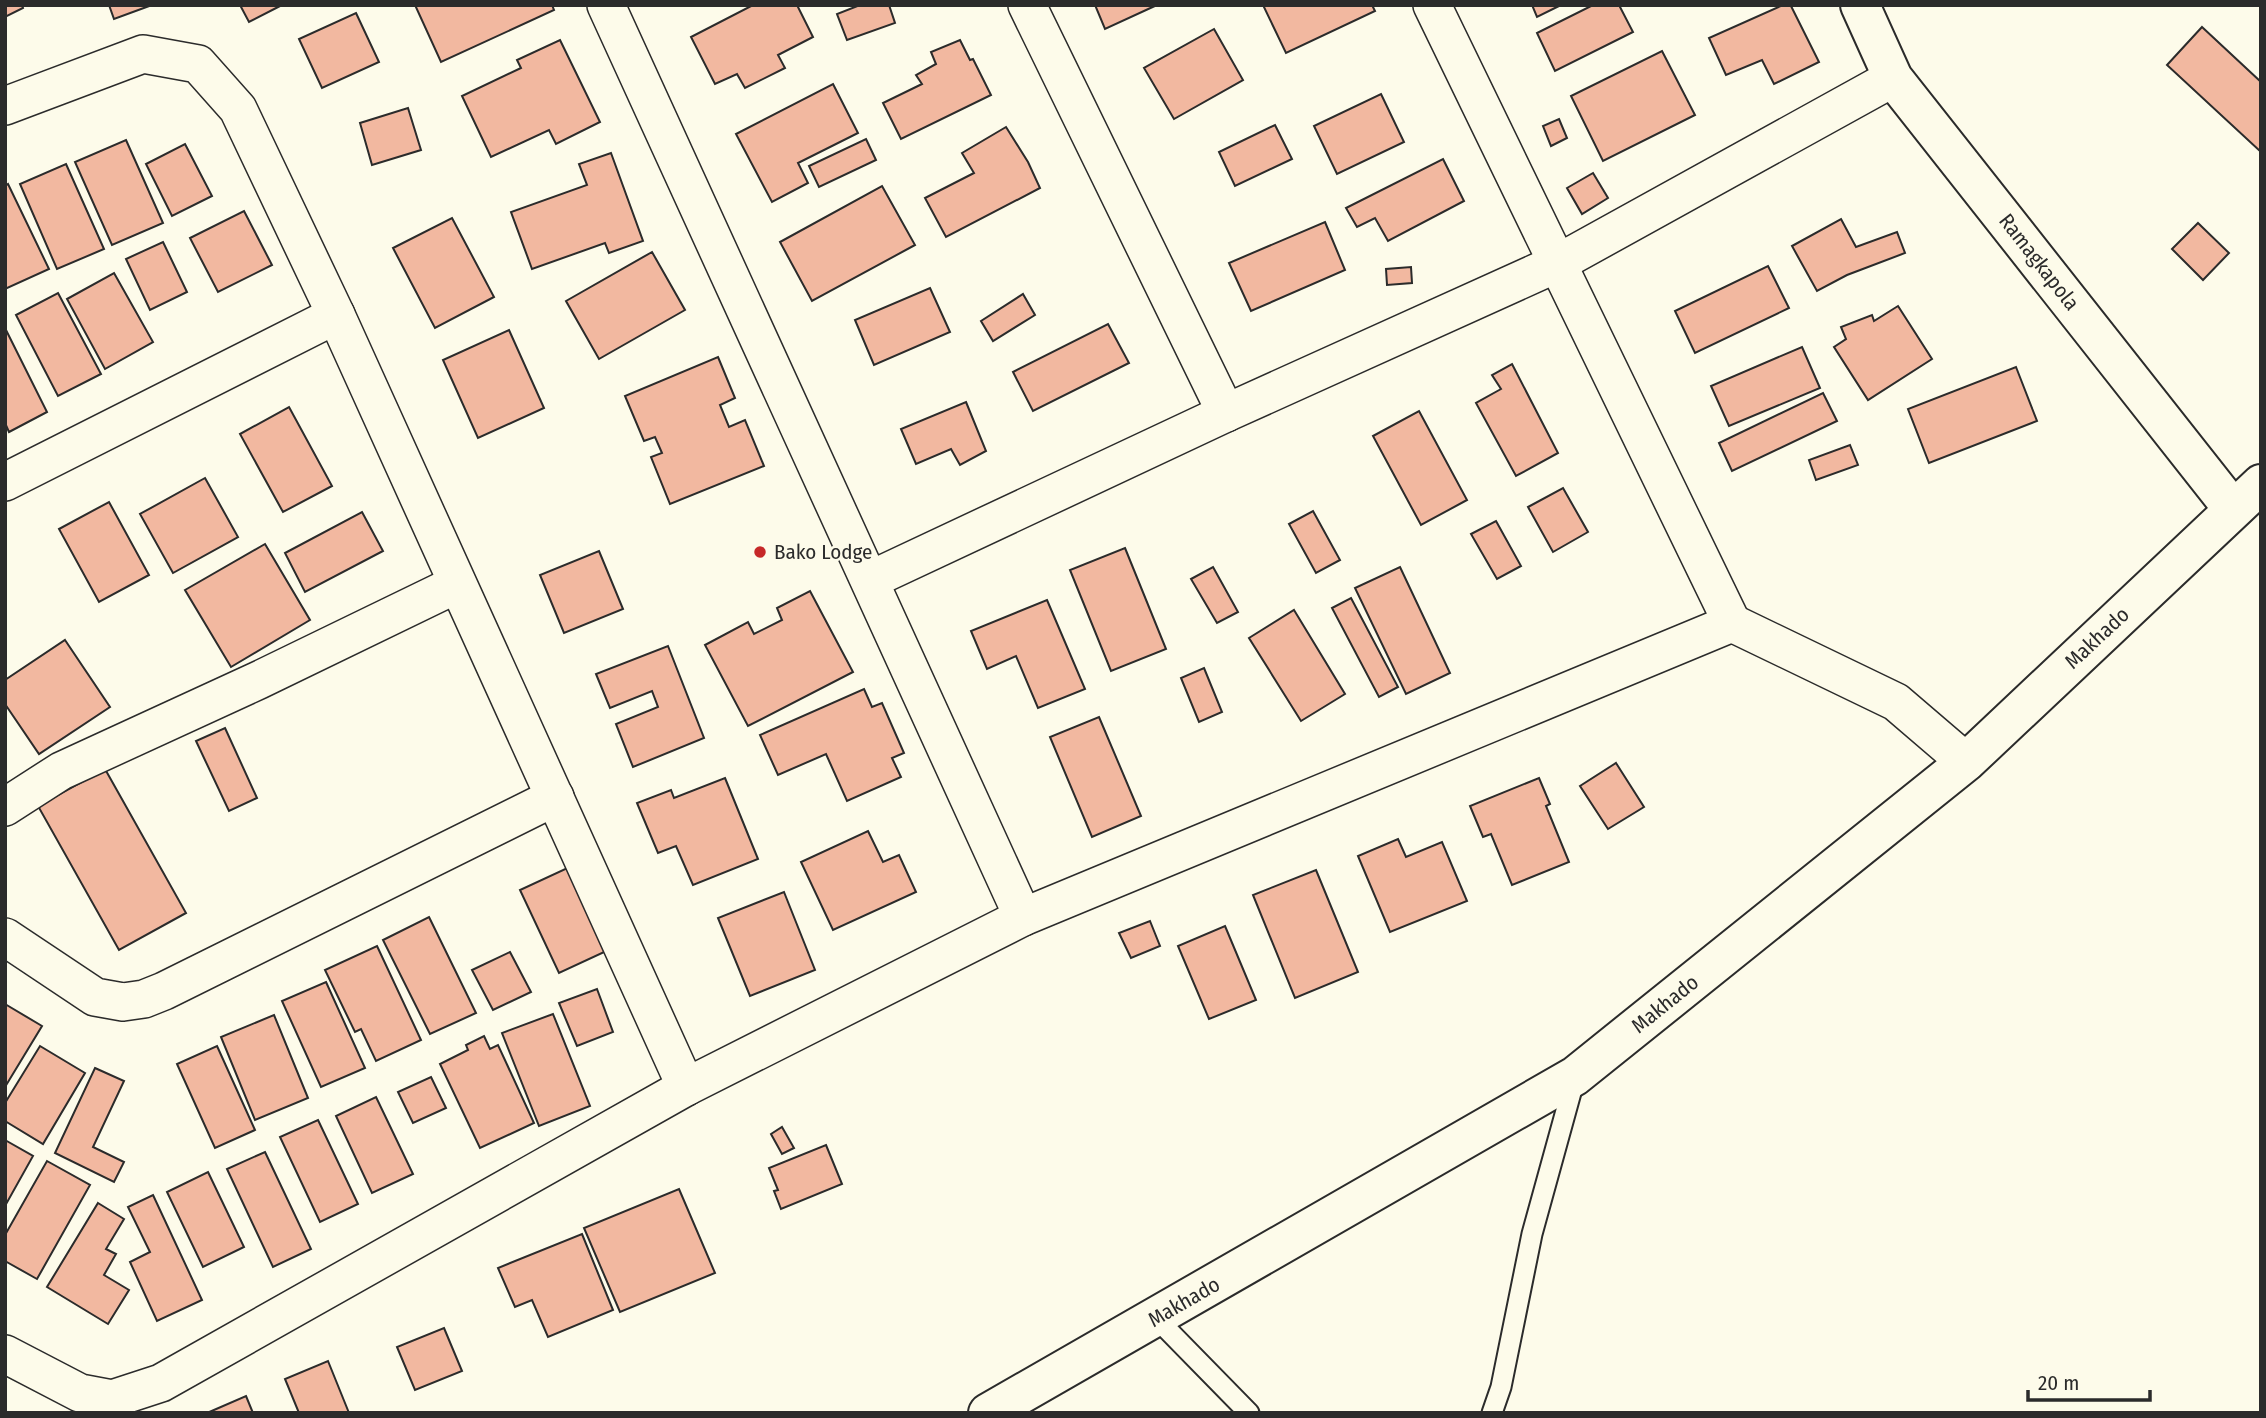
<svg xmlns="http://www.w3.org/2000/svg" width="2266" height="1418" viewBox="0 0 2266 1418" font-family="'Fira Sans Condensed',sans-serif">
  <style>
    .building { fill: #f2b8a0; stroke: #2b2b2b; stroke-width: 2 }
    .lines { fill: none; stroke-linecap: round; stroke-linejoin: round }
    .lane-casing { stroke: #2b2b2b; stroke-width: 23 }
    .street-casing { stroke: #2b2b2b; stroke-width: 40 }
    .secondary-casing { stroke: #2b2b2b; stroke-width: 42 }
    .lane { stroke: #fdfbea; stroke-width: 19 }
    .street { stroke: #fdfbea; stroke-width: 37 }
    .secondary { stroke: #fdfbea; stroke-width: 38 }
    .poi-dot { fill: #c62828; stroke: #fdfbea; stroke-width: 2.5 }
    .labels { text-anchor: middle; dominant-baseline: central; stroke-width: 5; stroke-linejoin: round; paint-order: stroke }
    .street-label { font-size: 21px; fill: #2b2b2b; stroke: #fdfbea }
    .poi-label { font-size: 21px; fill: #2b2b2b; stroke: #fdfbea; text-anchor: start }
  </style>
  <rect width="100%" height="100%" fill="#fdfbea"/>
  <g class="building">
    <polygon points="5,5 22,5 23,8 5,17"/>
    <polygon points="109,5 152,5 114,19"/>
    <polygon points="240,5 282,5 249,22"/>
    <polygon points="415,5 552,5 554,10 441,62"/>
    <polygon points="753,5 797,5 813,37 778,55 785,68 745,88 737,74 715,84 691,37"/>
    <polygon points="860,5 889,5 895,23 847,40 837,14"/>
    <polygon points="1095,5 1157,5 1105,29"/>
    <polygon points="1263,5 1372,5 1375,11 1286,53"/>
    <polygon points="1532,5 1561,5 1537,17"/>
    <polygon points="1593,5 1619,5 1633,32 1555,71 1537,33"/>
    <polygon points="1783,5 1791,6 1819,62 1774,84 1762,60 1726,75 1709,38"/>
    <polygon points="356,13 379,62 322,88 299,39"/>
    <polygon points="2202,27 2261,82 2261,152 2167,65"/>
    <polygon points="1214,29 1243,80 1174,119 1144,68"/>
    <polygon points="560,40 600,122 556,144 549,130 491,157 462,96 521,68 517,60"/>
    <polygon points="960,40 970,60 973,59 991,95 901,139 883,103 922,84 916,75 936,64 931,52"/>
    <polygon points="1662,51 1695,115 1603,161 1571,96"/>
    <polygon points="833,84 858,133 798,163 808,183 772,202 736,134"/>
    <polygon points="1381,94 1404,142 1337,174 1314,126"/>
    <polygon points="408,108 421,150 372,165 360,123"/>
    <polygon points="1559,119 1567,138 1551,146 1543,126"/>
    <polygon points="1275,125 1292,159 1235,186 1219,152"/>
    <polygon points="1006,127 1028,162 1040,188 946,237 925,198 974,173 962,153"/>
    <polygon points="866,139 876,160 819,187 809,166"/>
    <polygon points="126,140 163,223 112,245 75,162"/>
    <polygon points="185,144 212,196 172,216 146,164"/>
    <polygon points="611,153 643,241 609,253 605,243 532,269 511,212 587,185 579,164"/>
    <polygon points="1443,159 1464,201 1388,241 1375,218 1357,227 1346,208"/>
    <polygon points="66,164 104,249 57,269 20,184"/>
    <polygon points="1593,173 1608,198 1582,214 1567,188"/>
    <polygon points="8,184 49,269 5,289 5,186"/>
    <polygon points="882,186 915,245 812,301 780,242"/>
    <polygon points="244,211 272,265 218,292 190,238"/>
    <polygon points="452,218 494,297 435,328 393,248"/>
    <polygon points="1841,219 1856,247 1897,232 1905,253 1847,275 1817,291 1792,246"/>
    <polygon points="1325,222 1345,270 1251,311 1229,263"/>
    <polygon points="2198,223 2229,253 2203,280 2172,249"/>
    <polygon points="163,242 187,292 150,310 126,259"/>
    <polygon points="652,252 685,310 599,359 566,301"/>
    <polygon points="1768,266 1789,308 1695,353 1675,311"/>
    <polygon points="1411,267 1412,283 1387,285 1386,269"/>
    <polygon points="114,273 153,342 105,369 67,299"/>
    <polygon points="930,288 950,332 874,365 855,320"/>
    <polygon points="58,293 101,374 58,396 16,315"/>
    <polygon points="1023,294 1035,315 993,341 981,321"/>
    <polygon points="1898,306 1932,359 1868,400 1834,347 1846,339 1841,327 1872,315 1874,321"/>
    <polygon points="1108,324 1129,363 1033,411 1013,372"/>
    <polygon points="5,328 47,412 9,432 5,423"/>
    <polygon points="509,330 544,408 478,438 443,360"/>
    <polygon points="1802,347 1820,388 1729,426 1711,386"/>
    <polygon points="718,357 735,398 720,405 729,427 745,420 764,466 670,504 651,457 662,453 655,437 644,441 625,396"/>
    <polygon points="1512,364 1558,453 1516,476 1476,403 1501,389 1492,375"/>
    <polygon points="2016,367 2037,421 1929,463 1908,409"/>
    <polygon points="1823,393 1837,421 1732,471 1719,443"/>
    <polygon points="966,402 986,451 960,465 951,449 916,464 901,429"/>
    <polygon points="289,407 332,486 283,512 240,434"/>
    <polygon points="1419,411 1467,500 1421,525 1373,436"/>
    <polygon points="1850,445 1858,465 1816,480 1809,460"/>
    <polygon points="205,478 238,537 173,573 140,514"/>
    <polygon points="1563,488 1588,532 1553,552 1528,507"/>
    <polygon points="109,502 149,575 99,602 59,529"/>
    <polygon points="1313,511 1340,560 1316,573 1289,524"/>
    <polygon points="362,512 383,551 305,592 285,553"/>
    <polygon points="1496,521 1521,566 1497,579 1471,534"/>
    <polygon points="265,544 310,620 231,667 185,590"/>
    <polygon points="1125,548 1166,649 1111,671 1070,570"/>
    <polygon points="599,551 623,609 564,633 540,575"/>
    <polygon points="1213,567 1238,612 1217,623 1191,579"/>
    <polygon points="1400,567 1450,673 1406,694 1355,588"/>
    <polygon points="810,591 853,672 748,726 705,645 748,622 754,634 782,620 777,608"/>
    <polygon points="1351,598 1398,687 1379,697 1332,608"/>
    <polygon points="1047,600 1085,689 1038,708 1016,656 987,669 971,631"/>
    <polygon points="1294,610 1345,694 1301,721 1249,638"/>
    <polygon points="65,640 110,707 39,754 5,704 5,680"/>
    <polygon points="668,646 704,738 633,767 616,724 658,707 652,691 610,708 596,674"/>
    <polygon points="1204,668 1222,712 1199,722 1181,678"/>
    <polygon points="864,689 872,707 882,703 904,753 892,758 901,777 847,801 826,754 778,775 760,735"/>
    <polygon points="1099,717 1141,816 1092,837 1050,737"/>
    <polygon points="225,728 257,798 229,811 196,741"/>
    <polygon points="1616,763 1644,807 1608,829 1580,786"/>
    <polygon points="105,769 186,913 119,950 38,806"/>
    <polygon points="725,778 758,859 693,885 676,846 658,853 637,803 671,790 674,798"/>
    <polygon points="1539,778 1550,804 1546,806 1569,862 1512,885 1491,834 1483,837 1470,806"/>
    <polygon points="868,831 883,862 899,855 916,892 833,930 801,862"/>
    <polygon points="1398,839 1406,857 1442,842 1467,901 1390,932 1358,856"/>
    <polygon points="576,864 615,947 559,973 520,890"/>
    <polygon points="1316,870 1358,972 1295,998 1253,895"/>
    <polygon points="784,892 815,970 750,996 718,918"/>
    <polygon points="429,917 476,1013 430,1034 383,940"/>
    <polygon points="1150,921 1160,946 1131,958 1119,933"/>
    <polygon points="1225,926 1256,1000 1209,1019 1178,946"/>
    <polygon points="377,946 421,1040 376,1061 361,1029 355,1032 325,970"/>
    <polygon points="510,952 531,992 493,1010 472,970"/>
    <polygon points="326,982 365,1068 321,1087 282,1001"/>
    <polygon points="597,989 613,1032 577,1046 559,1003"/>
    <polygon points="5,1004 42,1026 5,1087"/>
    <polygon points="553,1014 590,1106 539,1126 502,1033"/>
    <polygon points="274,1015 308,1098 255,1120 221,1037"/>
    <polygon points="484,1036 490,1049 498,1045 534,1123 480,1148 440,1064 468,1050 466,1045"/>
    <polygon points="40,1046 85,1073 43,1144 5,1121 5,1103"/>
    <polygon points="217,1046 255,1130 215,1148 177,1064"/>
    <polygon points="95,1068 124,1081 93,1147 124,1162 114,1182 55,1153"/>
    <polygon points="431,1077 446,1108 413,1123 398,1092"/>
    <polygon points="376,1097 413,1174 372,1193 336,1116"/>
    <polygon points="318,1120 358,1204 320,1222 280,1137"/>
    <polygon points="782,1127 794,1148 782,1154 771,1134"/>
    <polygon points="5,1140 33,1156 5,1206"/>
    <polygon points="826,1145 842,1184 781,1209 774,1191 778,1190 769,1168"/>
    <polygon points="265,1152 311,1249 273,1267 227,1169"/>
    <polygon points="47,1161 90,1185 37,1279 5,1261 5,1235"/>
    <polygon points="208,1172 244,1247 203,1267 167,1192"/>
    <polygon points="679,1189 715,1273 620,1312 584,1228"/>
    <polygon points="153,1195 202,1300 157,1321 130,1262 150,1252 128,1207"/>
    <polygon points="98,1203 124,1219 106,1249 116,1254 104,1275 129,1290 108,1324 47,1287"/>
    <polygon points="582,1234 613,1310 548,1337 532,1300 515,1307 498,1268"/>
    <polygon points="444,1328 462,1371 415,1390 397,1347"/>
    <polygon points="328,1361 349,1413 299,1413 285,1379"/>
    <polygon points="246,1396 253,1413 207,1413"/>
  </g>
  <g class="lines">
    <g class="lane-casing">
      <g id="lane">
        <polyline points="1156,1318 1249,1413"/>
        <polyline points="1492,1413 1501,1387 1532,1234 1575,1078"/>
      </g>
    </g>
    <g class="street-casing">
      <g id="street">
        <polyline points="606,5 1023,917"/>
        <polyline points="1027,5 1226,413"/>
        <polyline points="1432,5 1732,623"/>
        <polyline points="5,106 143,54 198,64 238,109 336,315 686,1087"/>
        <polyline points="5,482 336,315"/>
        <polyline points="870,580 1226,413 1558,263 1893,78"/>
        <polyline points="5,807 61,771 259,680 457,584"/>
        <polyline points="5,937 95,997 123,1002 144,999 164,991 555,797"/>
        <polyline points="5,1354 80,1393 112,1399 161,1383 686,1087 1023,917 1732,623 1896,702 1966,762"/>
      </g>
    </g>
    <g class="secondary-casing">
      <g id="secondary">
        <polyline points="1860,5 1893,78 2233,509"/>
        <polyline points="988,1413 1575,1076 1966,762 2261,484"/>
      </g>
    </g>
    <use href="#lane" class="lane"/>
    <use href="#street" class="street"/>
    <use href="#secondary" class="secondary"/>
  </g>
  <circle class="poi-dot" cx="760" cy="552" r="7"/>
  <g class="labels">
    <g class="street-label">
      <text transform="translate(2039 262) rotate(52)">Ramagkapola</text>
      <text transform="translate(2097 638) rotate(-43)">Makhado</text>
      <text transform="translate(1665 1004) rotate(-39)">Makhado</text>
      <text transform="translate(1184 1302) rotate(-30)">Makhado</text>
    </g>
    <g class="poi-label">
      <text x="774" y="552">Bako Lodge</text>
    </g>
  </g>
  <rect width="2266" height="1418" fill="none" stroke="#2b2b2b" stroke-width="14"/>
  <path d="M2028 1390v10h122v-10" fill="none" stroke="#2b2b2b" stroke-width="3.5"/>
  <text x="2038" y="1390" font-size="21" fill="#2b2b2b" stroke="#fdfbea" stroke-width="5" paint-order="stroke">20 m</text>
</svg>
